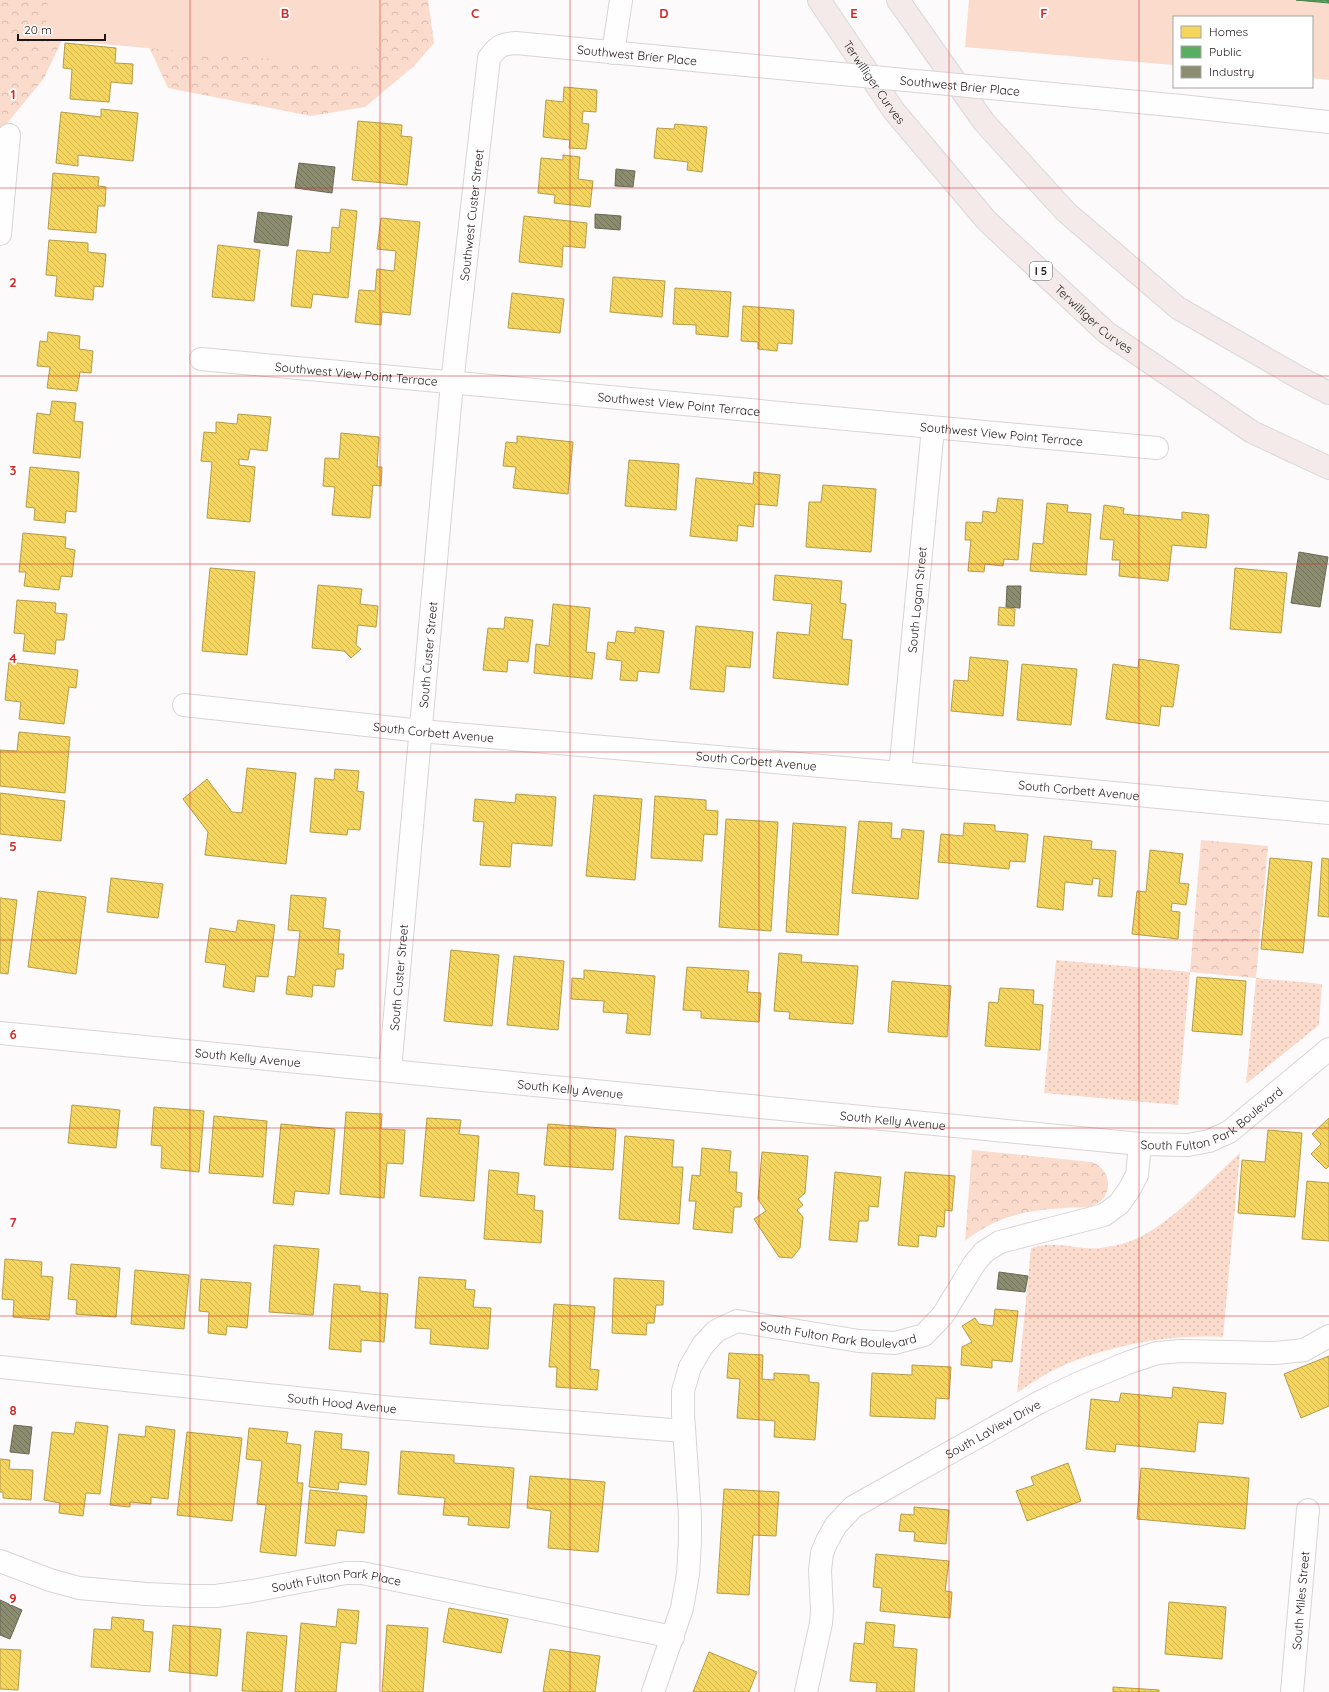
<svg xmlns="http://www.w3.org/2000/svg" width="1329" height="1692" viewBox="0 0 1329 1692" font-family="Quicksand,sans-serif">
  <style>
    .grass { fill: url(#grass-dots) }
    .forest { fill: url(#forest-crowns) }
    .green { fill: #fadbcc }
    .homes { fill: url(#homes-back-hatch); stroke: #b59c48 }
    .public { fill: url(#public-back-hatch); stroke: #48814b }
    .industry { fill: url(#industry-back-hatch); stroke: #6b6954 }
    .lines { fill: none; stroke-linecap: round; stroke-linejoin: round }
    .minor-casing { stroke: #d9d4d5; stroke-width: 24 }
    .highway-casing { stroke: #dad8d9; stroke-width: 24 }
    .minor { stroke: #fffefe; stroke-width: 22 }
    .highway { stroke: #f3eae9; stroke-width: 22 }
    .minor-bridge-casing { stroke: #d9d4d5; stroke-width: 24; stroke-linecap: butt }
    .minor-bridge { stroke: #fffefe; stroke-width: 22 }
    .grid { fill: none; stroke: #d62828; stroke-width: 1; stroke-opacity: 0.55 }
    .labels { text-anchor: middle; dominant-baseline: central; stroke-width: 4; stroke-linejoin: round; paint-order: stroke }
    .shield { fill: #fff; stroke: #625d5e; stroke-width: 1 }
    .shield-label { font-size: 11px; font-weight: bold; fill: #1e1719 }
    .street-label { font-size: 12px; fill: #1e1719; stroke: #fff }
    .grid-label { font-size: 13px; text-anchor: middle; font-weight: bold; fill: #d62828; stroke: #fff; stroke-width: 4; stroke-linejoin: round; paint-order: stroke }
  </style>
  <defs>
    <pattern id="grass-dots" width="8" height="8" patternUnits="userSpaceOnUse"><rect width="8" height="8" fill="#fadbcc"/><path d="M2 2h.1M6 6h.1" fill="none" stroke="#d6bbaf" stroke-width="1.8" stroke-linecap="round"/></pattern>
    <pattern id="forest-crowns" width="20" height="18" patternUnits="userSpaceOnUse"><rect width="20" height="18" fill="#fadbcc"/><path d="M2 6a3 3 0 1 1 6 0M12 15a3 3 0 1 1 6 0" fill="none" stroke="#d6bbaf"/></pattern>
    <pattern id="homes-back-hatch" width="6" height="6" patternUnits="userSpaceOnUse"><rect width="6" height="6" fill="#f6d55c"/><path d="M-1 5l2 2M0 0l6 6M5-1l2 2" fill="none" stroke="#d2b64f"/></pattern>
    <pattern id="public-back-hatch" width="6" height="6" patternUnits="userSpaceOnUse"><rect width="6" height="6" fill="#5aae61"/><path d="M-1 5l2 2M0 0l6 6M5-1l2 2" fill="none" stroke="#4a8d4f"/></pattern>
    <pattern id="industry-back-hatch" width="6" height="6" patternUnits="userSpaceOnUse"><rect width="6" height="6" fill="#8c8c6e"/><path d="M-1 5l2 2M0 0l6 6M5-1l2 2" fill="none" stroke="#72715a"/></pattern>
  </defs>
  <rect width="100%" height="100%" fill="#fdfafb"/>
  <g class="grass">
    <polygon points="1056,960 1190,972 1178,1105 1044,1093"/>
    <polygon points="1256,978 1322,984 1319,1025 1246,1084"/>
    <path d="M1240,1153L1223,1337C1168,1334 1112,1345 1062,1366C1046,1373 1031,1383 1017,1393L1031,1248C1039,1246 1046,1244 1055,1245C1070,1245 1085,1250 1101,1248C1113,1246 1125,1244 1136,1239C1173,1222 1209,1181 1240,1153Z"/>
  </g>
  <g class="forest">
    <polygon points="0,0 428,0 434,43 414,66 365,107 311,116 168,88 148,45 63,38 44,78 0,132"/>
    <polygon points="1201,840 1268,846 1256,978 1190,972"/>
    <path d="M972,1150L1092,1162C1115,1171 1113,1202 1088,1207C1040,1209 1004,1210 965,1241Z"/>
  </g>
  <g class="green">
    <polygon points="48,0 381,0 374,68 45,39"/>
    <polygon points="969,0 1329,0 1329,80 1312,78 1312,17 1174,17 1174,65 965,47"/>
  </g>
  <g class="homes">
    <polygon points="65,43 116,48 115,63 133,64 132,84 111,82 109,102 70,99 72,69 63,68"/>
    <polygon points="564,87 597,90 596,112 583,111 582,123 589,124 586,149 569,148 570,140 543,137 546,100 563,102"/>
    <polygon points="101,109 138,113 133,161 78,155 78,166 56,163 61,112 101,117"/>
    <polygon points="358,121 402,125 401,136 412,137 407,185 352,180"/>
    <polygon points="675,124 707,127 702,172 687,170 688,162 654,158 657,128 674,129"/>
    <polygon points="563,155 580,157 578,179 593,181 590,207 554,203 555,195 538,193 541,158 563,160"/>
    <polygon points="53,173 99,177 98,186 106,187 105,206 98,206 96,233 48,229"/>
    <polygon points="341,209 357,211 348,298 313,294 311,308 291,306 297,250 330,253 332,227 339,228"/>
    <polygon points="524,216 587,223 585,248 563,246 562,267 519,262"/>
    <polygon points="381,218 420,222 410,315 382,312 381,325 355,322 359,290 375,291 377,269 394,271 396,251 377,249"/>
    <polygon points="49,240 88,243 88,252 106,254 103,287 94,286 93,300 55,296 57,276 46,275"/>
    <polygon points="218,245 260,250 254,301 212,297"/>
    <polygon points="613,277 665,281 662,317 610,312"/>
    <polygon points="675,288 731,292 728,337 696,334 696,325 673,324"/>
    <polygon points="512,293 564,299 560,333 508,328"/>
    <polygon points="743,306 794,310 792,344 778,343 777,351 758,349 758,342 741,341"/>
    <polygon points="48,332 80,336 79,349 93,351 91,373 80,372 77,391 47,388 50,367 37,366 40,341 47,342"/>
    <polygon points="52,401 76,403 74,421 83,422 80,458 33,453 37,413 50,415"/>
    <polygon points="238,414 271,417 267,451 250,449 248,460 239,459 239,465 255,467 250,522 207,518 212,462 201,461 204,432 216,433 216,422 237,424"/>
    <polygon points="341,433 379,437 377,467 382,467 381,486 373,485 370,518 332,515 335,487 323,486 325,458 339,459"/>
    <polygon points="517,436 573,442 568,494 513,488 516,467 503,466 506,442 517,443"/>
    <polygon points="629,460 679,464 676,510 625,506"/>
    <polygon points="30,467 79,472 76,512 66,511 65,523 34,520 35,508 26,507"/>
    <polygon points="754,472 780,475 777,506 755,504 753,527 738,525 737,541 690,536 696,478 753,484"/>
    <polygon points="823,485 876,489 871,552 806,547 809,502 821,502"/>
    <polygon points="998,498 1023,500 1018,560 1004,559 1003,566 985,564 984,572 968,571 971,540 965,540 966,522 982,523 983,511 996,513"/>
    <polygon points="1047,503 1068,505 1067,512 1091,514 1086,575 1030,571 1033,543 1043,544"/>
    <polygon points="1104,505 1124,508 1123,514 1182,520 1182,512 1209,515 1206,548 1172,545 1168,581 1119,576 1120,560 1112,560 1114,540 1100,539"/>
    <polygon points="23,533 66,537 65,548 75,550 72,577 61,576 59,590 24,586 26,572 19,572"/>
    <polygon points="210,568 255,572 247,655 202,651"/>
    <polygon points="1235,568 1287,573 1281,633 1230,629"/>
    <polygon points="775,575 842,581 840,603 846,604 842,639 852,640 848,685 773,678 777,632 809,635 812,604 773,600"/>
    <polygon points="318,585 362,589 360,604 378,606 376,627 358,625 356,645 361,649 351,658 344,651 312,648"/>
    <polygon points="17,600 56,603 55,613 67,614 64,640 56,640 55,654 23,651 25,634 14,633"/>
    <polygon points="553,604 590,608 586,652 595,653 592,679 534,673 536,644 549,646"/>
    <polygon points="999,607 1015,609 1014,626 998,625"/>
    <polygon points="505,617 533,620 528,662 508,660 507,672 483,670 488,628 504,629"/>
    <polygon points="696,626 753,632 750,668 726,666 724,692 690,689"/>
    <polygon points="635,627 664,631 659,673 638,671 637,681 620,680 622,661 606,659 608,642 615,643 617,631 635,633"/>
    <polygon points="970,657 1008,661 1003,716 951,711 954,680 968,681"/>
    <polygon points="1139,659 1179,665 1173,707 1161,706 1159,726 1106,719 1113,664 1138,668"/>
    <polygon points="9,662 78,670 76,688 69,687 64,724 19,719 21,702 5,700"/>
    <polygon points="1022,664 1077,669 1071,725 1017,720"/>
    <polygon points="19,732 70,737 65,793 0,786 0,750 17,751"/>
    <polygon points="247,768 296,773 286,864 205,855 208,832 183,799 207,779 232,812 242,813"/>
    <polygon points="335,769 359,771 357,791 364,792 360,830 348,829 347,835 310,832 315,778 334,780"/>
    <polygon points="0,793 65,801 61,841 0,834"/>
    <polygon points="516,794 556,797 552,846 512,843 510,867 480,865 484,822 473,821 475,799 515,803"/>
    <polygon points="594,795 642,799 635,880 586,876"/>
    <polygon points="655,796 706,800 706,810 718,811 717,835 704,834 702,861 651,858"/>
    <polygon points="726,819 778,822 771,931 719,927"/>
    <polygon points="859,821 892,823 891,838 901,839 902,829 924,831 918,899 852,893"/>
    <polygon points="793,823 846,827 838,935 786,932"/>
    <polygon points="964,823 995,825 995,831 1028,834 1025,862 1010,861 1009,869 938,862 941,834 963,836"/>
    <polygon points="1044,836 1092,841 1091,849 1116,851 1112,897 1098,896 1100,879 1093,878 1092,885 1065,882 1063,910 1037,907"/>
    <polygon points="1150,850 1183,854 1179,883 1189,884 1186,905 1172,903 1171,911 1180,912 1178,939 1132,934 1137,891 1146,892"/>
    <polygon points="1270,858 1312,862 1303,953 1261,949"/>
    <polygon points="1322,858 1329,859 1329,917 1318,916"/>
    <polygon points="111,878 163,884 158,918 107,912"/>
    <polygon points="38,891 86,897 76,974 28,967"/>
    <polygon points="291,895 326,898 323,928 340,930 338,954 344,954 343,969 336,969 334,987 313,985 312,997 286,994 288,976 295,977 300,931 288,930"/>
    <polygon points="0,898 17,900 8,974 0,973"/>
    <polygon points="238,920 275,925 268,977 256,976 254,992 223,987 226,965 205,962 210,928 236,932"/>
    <polygon points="451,950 499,955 492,1026 444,1021"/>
    <polygon points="779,953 802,955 801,962 858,966 853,1024 789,1019 790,1012 774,1011"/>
    <polygon points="514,956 564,961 558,1030 507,1025"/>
    <polygon points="687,967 749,971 747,992 761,993 759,1022 701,1018 701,1011 683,1010"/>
    <polygon points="584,970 655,976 650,1035 626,1033 628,1014 603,1012 604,1001 571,999 572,978 584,979"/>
    <polygon points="1197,977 1246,981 1242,1035 1192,1031"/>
    <polygon points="892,981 951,986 947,1037 888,1032"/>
    <polygon points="1000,988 1034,990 1033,1004 1043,1005 1040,1050 985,1046 989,1002 998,1003"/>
    <polygon points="72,1105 120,1110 116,1148 68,1143"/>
    <polygon points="154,1107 204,1111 199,1172 161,1168 162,1146 151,1145"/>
    <polygon points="346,1112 382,1114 381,1129 405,1130 403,1164 387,1163 384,1198 340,1194"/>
    <polygon points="214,1116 267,1121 263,1177 209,1173"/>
    <polygon points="427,1118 461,1120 459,1134 479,1136 474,1201 420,1196"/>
    <polygon points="1329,1118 1329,1166 1326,1169 1311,1154 1321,1144 1312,1134"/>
    <polygon points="281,1124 335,1129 329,1194 295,1191 293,1205 273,1203"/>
    <polygon points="548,1124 616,1129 613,1170 544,1165"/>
    <polygon points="1268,1130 1302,1133 1295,1217 1238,1213 1242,1160 1265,1162"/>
    <polygon points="625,1136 674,1140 672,1167 683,1167 679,1224 619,1219"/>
    <polygon points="702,1148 731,1151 729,1172 737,1172 736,1192 742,1193 741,1207 734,1207 732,1233 693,1229 696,1201 689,1201 692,1175 700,1176"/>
    <polygon points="762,1152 808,1156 805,1193 798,1199 803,1205 797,1210 803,1217 800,1248 792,1258 779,1257 754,1219 766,1211 758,1199"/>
    <polygon points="489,1170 519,1173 517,1194 535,1196 534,1210 543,1211 541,1243 484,1239"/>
    <polygon points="835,1172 881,1177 878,1207 869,1206 868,1221 859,1221 857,1242 829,1240"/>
    <polygon points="905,1172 955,1176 952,1211 945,1210 944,1227 937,1226 936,1237 919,1235 918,1247 898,1245"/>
    <polygon points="1307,1181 1329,1183 1329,1241 1302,1239"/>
    <polygon points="274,1245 319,1249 313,1315 269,1312"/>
    <polygon points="5,1259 42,1262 41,1276 53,1277 49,1320 13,1317 14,1300 2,1299"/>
    <polygon points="71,1264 120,1268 116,1317 76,1314 77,1300 68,1299"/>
    <polygon points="135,1270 189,1275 184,1329 131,1324"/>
    <polygon points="419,1277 466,1280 465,1289 475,1290 473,1307 491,1308 488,1349 430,1344 431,1329 415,1328"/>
    <polygon points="614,1278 664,1281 663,1305 656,1305 654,1323 647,1323 646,1335 612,1333"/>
    <polygon points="201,1279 251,1283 247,1328 227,1326 226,1335 208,1333 209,1312 199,1311"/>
    <polygon points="334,1284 360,1286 360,1291 388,1294 384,1342 361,1340 361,1352 329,1349"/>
    <polygon points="554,1304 595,1307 590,1369 599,1370 597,1390 556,1387 557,1367 549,1367"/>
    <polygon points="995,1309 1018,1311 1012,1362 992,1360 992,1368 961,1365 962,1347 972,1342 962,1326 975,1318 979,1324 993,1326"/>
    <polygon points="729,1353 763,1355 762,1379 774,1380 774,1373 809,1375 809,1382 819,1383 815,1440 774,1437 775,1421 737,1418 740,1379 727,1378"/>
    <polygon points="1329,1356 1329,1406 1301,1418 1284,1374"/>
    <polygon points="912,1365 951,1367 949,1399 936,1398 935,1419 870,1416 872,1373 912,1375"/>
    <polygon points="1173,1387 1226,1393 1223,1424 1198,1422 1195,1452 1116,1444 1115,1452 1086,1449 1091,1399 1119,1402 1121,1393 1172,1398"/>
    <polygon points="76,1422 108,1426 100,1494 86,1493 83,1516 59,1513 60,1503 44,1500 52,1432 74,1434"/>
    <polygon points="146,1426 175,1430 168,1499 151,1497 151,1504 130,1502 130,1507 110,1505 119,1434 145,1437"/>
    <polygon points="249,1428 288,1432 286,1443 301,1445 297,1483 303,1483 296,1556 260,1552 266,1505 257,1504 262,1461 246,1459"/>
    <polygon points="315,1431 342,1434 341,1449 369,1452 366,1485 339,1482 338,1490 309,1487"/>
    <polygon points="187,1432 242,1438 232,1521 177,1515"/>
    <polygon points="401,1451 454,1455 454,1463 514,1468 509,1528 468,1525 469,1517 443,1515 445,1498 398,1494"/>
    <polygon points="0,1459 10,1460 9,1469 33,1470 31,1500 3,1498 3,1492 0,1492"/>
    <polygon points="1068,1463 1081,1501 1027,1521 1016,1491 1034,1485 1031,1477"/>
    <polygon points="1141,1468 1249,1478 1245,1529 1137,1519"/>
    <polygon points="530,1476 605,1482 598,1552 548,1548 551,1511 527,1508"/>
    <polygon points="724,1489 779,1492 776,1536 753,1535 749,1595 717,1593"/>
    <polygon points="310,1490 367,1496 364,1533 337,1530 335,1546 305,1543"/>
    <polygon points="914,1507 949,1510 946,1544 914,1541 915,1532 899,1531 901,1514 914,1515"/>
    <polygon points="876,1554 949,1561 945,1591 952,1592 950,1618 880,1611 882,1588 873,1587"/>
    <polygon points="1169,1602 1226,1607 1222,1659 1165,1654"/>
    <polygon points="449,1608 508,1619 501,1653 443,1642"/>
    <polygon points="338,1609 359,1611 356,1644 341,1642 336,1692 295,1692 301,1623 336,1627"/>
    <polygon points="112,1617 144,1620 143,1631 153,1632 150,1672 91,1667 94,1629 111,1630"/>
    <polygon points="866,1622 895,1625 893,1647 917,1649 914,1692 876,1692 877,1683 850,1681 854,1643 864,1644"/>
    <polygon points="173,1625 221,1629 217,1676 169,1671"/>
    <polygon points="387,1625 428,1628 423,1692 382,1692"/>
    <polygon points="247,1632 287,1636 282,1692 242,1691"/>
    <polygon points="0,1649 21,1650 18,1690 0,1689"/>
    <polygon points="550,1649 600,1656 595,1692 543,1692"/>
    <polygon points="709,1652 757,1672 749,1692 693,1692"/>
    <polygon points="1113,1687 1159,1690 1159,1692 1113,1692"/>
  </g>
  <polygon class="public" points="1296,0 1329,0 1329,3"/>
  <g class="industry">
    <polygon points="299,163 335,167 332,193 295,188"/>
    <polygon points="616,169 635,171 633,187 615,186"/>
    <polygon points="258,212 292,216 288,246 254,242"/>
    <polygon points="595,214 621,216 620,230 595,228"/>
    <polygon points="1299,552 1328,557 1320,607 1291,603"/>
    <polygon points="1007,586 1021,586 1020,608 1006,607"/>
    <polygon points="999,1272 1028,1276 1025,1292 997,1289"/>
    <polygon points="14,1425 32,1427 29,1454 10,1452"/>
    <polygon points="0,1600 22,1610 10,1639 0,1635"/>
  </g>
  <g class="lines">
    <g class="minor-casing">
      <g id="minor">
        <polyline points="613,53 621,0"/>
        <polyline points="1181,106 1329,122"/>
        <polyline points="0,234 9,135"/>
        <path id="s1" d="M201,359L1157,448"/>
        <path id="s2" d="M184,705L421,731L900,773L1329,813"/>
        <path id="s3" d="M900,773L933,428"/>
        <path id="s4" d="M0,1033L1140,1144L1188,1145L1209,1141L1229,1132L1329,1049"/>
        <path id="s5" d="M390,1070L452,383L489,58C498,46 501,44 516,43L735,64"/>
        <path id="s6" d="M0,1367L393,1408L684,1431"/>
        <path id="s7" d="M0,1561L50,1580L79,1588L146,1594L189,1596H216L252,1591L346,1573H362L673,1637"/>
        <path id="s8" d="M653,1692L682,1608L688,1574L690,1541V1516L683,1414V1391L690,1367L703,1345L716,1331L737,1321L859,1341L895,1343L924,1335L943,1315L974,1264L984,1252L1000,1242L1104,1215L1119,1204L1129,1190L1137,1175L1140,1144"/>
        <path id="s9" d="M806,1692L821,1623L822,1611L820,1570L822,1553L827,1541L836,1525L853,1507L1040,1402L1077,1384L1127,1363L1157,1353L1181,1351L1276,1353L1304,1350L1329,1336"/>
        <path id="s10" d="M1292,1692L1308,1510"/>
      </g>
    </g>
    <g class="highway-casing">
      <g id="highway">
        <path id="s11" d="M819,0L894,111L987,221L1107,333L1252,432L1329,468"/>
        <polyline points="898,0 984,122 1066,212 1178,308 1296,376 1329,393"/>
      </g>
    </g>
    <use href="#minor" class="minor"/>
    <use href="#highway" class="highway"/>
    <g class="minor-bridge-casing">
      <g id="minor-bridge">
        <path id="s12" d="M735,64L1181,106"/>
      </g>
    </g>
    <use href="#minor-bridge" class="minor-bridge"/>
  </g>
  <path class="grid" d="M190,0V1692M380,0V1692M570,0V1692M759,0V1692M949,0V1692M1139,0V1692M0,188H1329M0,376H1329M0,564H1329M0,752H1329M0,940H1329M0,1128H1329M0,1316H1329M0,1504H1329"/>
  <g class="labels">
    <rect class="shield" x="1030" y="262" width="22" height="18" rx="3"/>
    <g class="shield-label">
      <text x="1041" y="271">I 5</text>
    </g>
    <g class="street-label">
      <text stroke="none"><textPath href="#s5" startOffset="1171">Southwest Brier Place</textPath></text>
      <text stroke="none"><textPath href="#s11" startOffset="99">Terwilliger Curves</textPath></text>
      <text stroke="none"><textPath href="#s12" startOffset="226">Southwest Brier Place</textPath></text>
      <text stroke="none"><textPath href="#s5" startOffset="859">Southwest Custer Street</textPath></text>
      <text stroke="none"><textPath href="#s11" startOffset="423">Terwilliger Curves</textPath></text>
      <text stroke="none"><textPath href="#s1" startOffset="156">Southwest View Point Terrace</textPath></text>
      <text stroke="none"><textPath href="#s1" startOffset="480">Southwest View Point Terrace</textPath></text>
      <text stroke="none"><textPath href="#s1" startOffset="804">Southwest View Point Terrace</textPath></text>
      <text stroke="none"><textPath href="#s3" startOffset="174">South Logan Street</textPath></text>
      <text stroke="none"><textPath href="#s5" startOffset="417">South Custer Street</textPath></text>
      <text stroke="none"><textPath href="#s2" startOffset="251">South Corbett Avenue</textPath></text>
      <text stroke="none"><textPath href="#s2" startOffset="575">South Corbett Avenue</textPath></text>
      <text stroke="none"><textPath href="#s2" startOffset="899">South Corbett Avenue</textPath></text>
      <text stroke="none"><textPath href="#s5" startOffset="93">South Custer Street</textPath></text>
      <text stroke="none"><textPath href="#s4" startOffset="249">South Kelly Avenue</textPath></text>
      <text stroke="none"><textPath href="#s4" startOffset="573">South Kelly Avenue</textPath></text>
      <text stroke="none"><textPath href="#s4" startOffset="1225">South Fulton Park Boulevard</textPath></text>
      <text stroke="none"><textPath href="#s4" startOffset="897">South Kelly Avenue</textPath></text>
      <text stroke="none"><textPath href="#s8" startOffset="502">South Fulton Park Boulevard</textPath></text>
      <text stroke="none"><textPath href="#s6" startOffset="344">South Hood Avenue</textPath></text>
      <text stroke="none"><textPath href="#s9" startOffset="357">South LaView Drive</textPath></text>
      <text stroke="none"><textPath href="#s7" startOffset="343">South Fulton Park Place</textPath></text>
      <text stroke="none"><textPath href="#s10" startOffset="92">South Miles Street</textPath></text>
    </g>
  </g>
  <g class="grid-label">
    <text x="285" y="18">B</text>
    <text x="475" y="18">C</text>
    <text x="664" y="18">D</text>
    <text x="854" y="18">E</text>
    <text x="1044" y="18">F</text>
    <text x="13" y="99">1</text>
    <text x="13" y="287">2</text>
    <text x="13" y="475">3</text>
    <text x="13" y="663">4</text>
    <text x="13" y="851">5</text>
    <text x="13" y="1039">6</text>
    <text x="13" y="1227">7</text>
    <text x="13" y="1415">8</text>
    <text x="13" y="1603">9</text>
  </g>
  <rect x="1173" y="16" width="140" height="72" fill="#ffffff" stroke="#a5a2a3"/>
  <rect x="1181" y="26" width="20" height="12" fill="#f6d55c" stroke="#a5a2a3"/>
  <text x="1209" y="36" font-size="12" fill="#1e1719">Homes</text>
  <rect x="1181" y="46" width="20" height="12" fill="#5aae61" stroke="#a5a2a3"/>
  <text x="1209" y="56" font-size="12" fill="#1e1719">Public</text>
  <rect x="1181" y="66" width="20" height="12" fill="#8c8c6e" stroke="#a5a2a3"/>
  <text x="1209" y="76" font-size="12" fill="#1e1719">Industry</text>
  <path d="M18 34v6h87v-6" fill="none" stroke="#1e1719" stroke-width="2"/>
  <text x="24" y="34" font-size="12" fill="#1e1719" stroke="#ffffff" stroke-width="3" paint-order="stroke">20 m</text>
</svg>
